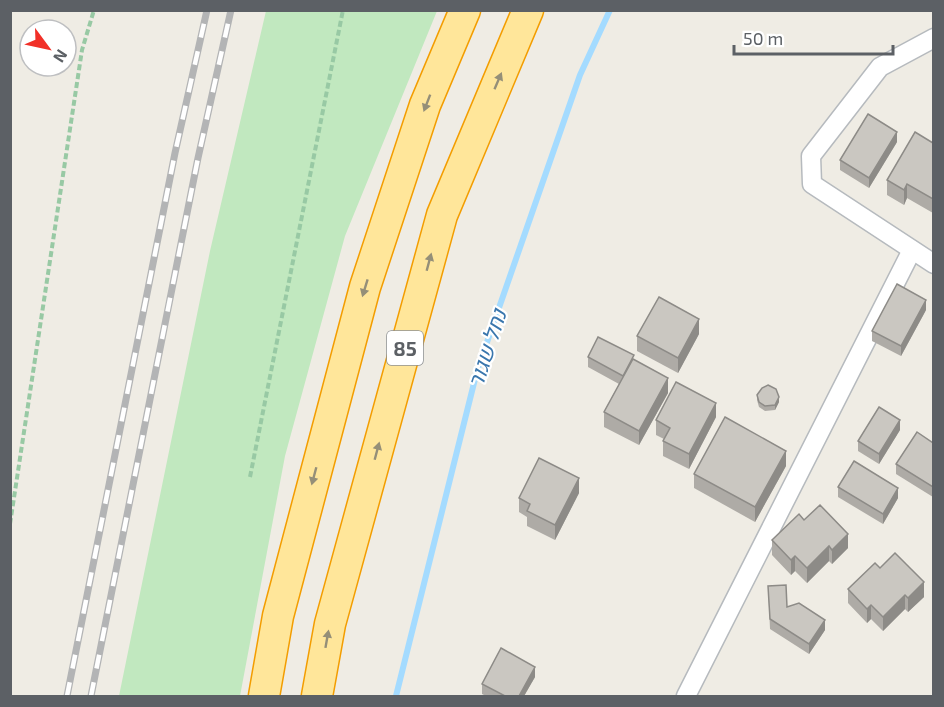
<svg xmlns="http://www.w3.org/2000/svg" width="944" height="707" viewBox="0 0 944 707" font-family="'Exo 2',Heebo,sans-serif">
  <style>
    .green { fill: #c1e8bf }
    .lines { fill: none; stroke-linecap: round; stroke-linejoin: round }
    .stream { stroke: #a4dbff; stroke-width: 6 }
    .minor-casing { stroke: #b6babe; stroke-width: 21 }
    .trunk-casing { stroke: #f39d00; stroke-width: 33 }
    .path { stroke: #98c9a4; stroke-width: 4; stroke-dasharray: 6 3; stroke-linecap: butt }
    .minor { stroke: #fff; stroke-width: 18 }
    .trunk { stroke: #ffe69a; stroke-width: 30 }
    .rail-casing { stroke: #b3b4b5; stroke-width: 7 }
    .rail { stroke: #fff; stroke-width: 4.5; stroke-dasharray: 14; stroke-linecap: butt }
    .wall { fill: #aeaba6 }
    .shaded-wall { fill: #8d8b87 }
    .building { fill: #cac7c1; stroke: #8d8b87; stroke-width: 1.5 }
    .oneway { fill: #958f78 }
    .labels { text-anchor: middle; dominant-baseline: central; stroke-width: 4.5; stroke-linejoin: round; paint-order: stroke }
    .shield { fill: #fff; stroke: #8d9093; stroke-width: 1.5 }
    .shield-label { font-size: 20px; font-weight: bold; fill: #5c6065 }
    .water-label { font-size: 22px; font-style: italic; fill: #3976ad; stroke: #fff }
  </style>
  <rect width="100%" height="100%" fill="#efece4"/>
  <polygon class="green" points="266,11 437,11 345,236 285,456 240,696 119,696 210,251"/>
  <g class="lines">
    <polyline class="stream" points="396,696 477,371 580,75 610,10"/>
    <g class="minor-casing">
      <g id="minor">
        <polyline points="934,38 880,67 811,156 812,184 934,264"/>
        <polyline points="686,696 912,250"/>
      </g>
    </g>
    <g class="trunk-casing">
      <g id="trunk">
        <polyline points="264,696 278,616 365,287 425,105 465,10"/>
        <polyline points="317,696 330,624 442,215 528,10"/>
      </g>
    </g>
    <g class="path">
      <polyline points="250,477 343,10"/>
      <polyline points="10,524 82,50 94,10"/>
    </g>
    <use href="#minor" class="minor"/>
    <use href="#trunk" class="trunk"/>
    <g class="rail-casing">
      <g id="rail">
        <polyline points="67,696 175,153 207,10"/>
        <polyline points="91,696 198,158 231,10"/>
      </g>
    </g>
    <use href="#rail" class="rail"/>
  </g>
  <g class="wall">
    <polygon points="897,142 869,188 840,170 840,160"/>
    <polygon points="933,143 933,213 907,198 904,205 887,195 887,180"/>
    <polygon points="926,310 901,356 872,341 872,331"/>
    <polygon points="699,334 678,373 637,351 637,336"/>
    <polygon points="588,357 634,360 668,393 639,445 604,427 604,412 619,384 588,367"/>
    <polygon points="757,395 779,402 775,410 765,411 759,407 757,400"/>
    <polygon points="716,417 689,469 663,456 663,441 664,439 656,435 656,420"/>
    <polygon points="900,430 879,464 858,451 858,441"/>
    <polygon points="933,443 933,497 896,474 896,464"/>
    <polygon points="786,466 755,522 694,488 694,474"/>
    <polygon points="838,487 898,498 883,524 838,497"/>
    <polygon points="579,493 555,540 527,526 527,517 519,512 519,498"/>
    <polygon points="804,520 848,548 832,564 829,561 807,583 795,571 791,575 772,555 772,540"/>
    <polygon points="880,568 924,597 908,612 905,609 883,631 871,619 867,623 848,603 848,589"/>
    <polygon points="768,586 787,607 825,630 809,654 770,629"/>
    <polygon points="535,677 524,696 486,696 482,694 482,684"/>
  </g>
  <g class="shaded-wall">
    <polygon points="897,132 897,142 869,188 869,178"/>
    <polygon points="907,184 907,198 904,205 904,190"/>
    <polygon points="926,300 926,310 901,356 901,346"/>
    <polygon points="699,319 699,334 678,373 678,358"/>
    <polygon points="668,378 668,393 639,445 639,431"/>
    <polygon points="779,397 779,402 775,410 775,405"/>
    <polygon points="716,403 716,417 689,469 689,454"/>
    <polygon points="900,420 900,430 879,464 879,454"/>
    <polygon points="786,451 786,466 755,522 755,507"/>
    <polygon points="579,478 579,493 555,540 555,525"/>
    <polygon points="898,488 898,498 883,524 883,514"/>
    <polygon points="848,534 848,548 832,564 832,550"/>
    <polygon points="829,546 829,561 807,583 807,568"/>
    <polygon points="795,556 795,571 791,575 791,560"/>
    <polygon points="924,582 924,597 908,612 908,598"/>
    <polygon points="905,595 905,609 883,631 883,617"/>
    <polygon points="871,605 871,619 867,623 867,609"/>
    <polygon points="825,620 825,630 809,654 809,644"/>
    <polygon points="535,667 535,677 524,696 519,696"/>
  </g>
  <g class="building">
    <polygon points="868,114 897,132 869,178 840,160"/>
    <polygon points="915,132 933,143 933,199 907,184 904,190 887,180"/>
    <polygon points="897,284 926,300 901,346 872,331"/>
    <polygon points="659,297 699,319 678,358 637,336"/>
    <polygon points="598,337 634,355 623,376 588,357"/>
    <polygon points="633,359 668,378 639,431 604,412"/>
    <polygon points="676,382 716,403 689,454 663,441 670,428 656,420"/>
    <polygon points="768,385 776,389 779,397 775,405 765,406 759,402 757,395 762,388"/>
    <polygon points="879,407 900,420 879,454 858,441"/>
    <polygon points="725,417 786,451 755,507 694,474"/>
    <polygon points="917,432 933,443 933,487 896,464"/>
    <polygon points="539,458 579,478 555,525 527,511 530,504 519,498"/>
    <polygon points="854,461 898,488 883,514 838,487"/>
    <polygon points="820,505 848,534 832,550 829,546 807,568 795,556 791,560 772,540 799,514 804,520"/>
    <polygon points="895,553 924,582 908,598 905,595 883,617 871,605 867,609 848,589 875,563 880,568"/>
    <polygon points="786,585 787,607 799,603 825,620 809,644 770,619 768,586"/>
    <polygon points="501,648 535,667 519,696 505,696 482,684"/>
  </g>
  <defs><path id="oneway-solid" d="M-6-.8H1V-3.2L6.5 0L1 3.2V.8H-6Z" transform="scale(1.5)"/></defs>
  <g class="oneway">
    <use href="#oneway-solid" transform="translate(498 81) rotate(-67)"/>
    <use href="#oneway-solid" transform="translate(427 103) rotate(111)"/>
    <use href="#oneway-solid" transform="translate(429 262) rotate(-75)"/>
    <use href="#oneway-solid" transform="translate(365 288) rotate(107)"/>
    <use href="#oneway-solid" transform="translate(377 451) rotate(-75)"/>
    <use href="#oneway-solid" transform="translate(314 476) rotate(105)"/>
    <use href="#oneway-solid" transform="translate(327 639) rotate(-80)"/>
  </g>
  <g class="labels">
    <rect class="shield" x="387" y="331" width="36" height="34" rx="4.5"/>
    <g class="shield-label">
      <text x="405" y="348">85</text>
    </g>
    <g class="water-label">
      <text transform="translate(486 348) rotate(-72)">נחל שגור</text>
    </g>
  </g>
  <rect width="944" height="707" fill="none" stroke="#5c6065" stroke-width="24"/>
  <g transform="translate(48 48) rotate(123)"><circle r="28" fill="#ffffff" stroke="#bebfc1" stroke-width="1.5"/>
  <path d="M0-4.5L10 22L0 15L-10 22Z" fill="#f13028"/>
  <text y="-9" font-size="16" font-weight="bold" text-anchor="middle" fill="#5c6065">N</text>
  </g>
  <path d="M734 45v9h159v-9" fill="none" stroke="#5c6065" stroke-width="3"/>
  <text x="743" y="45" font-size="18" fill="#5c6065" stroke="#ffffff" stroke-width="4.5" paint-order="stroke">50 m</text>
</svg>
